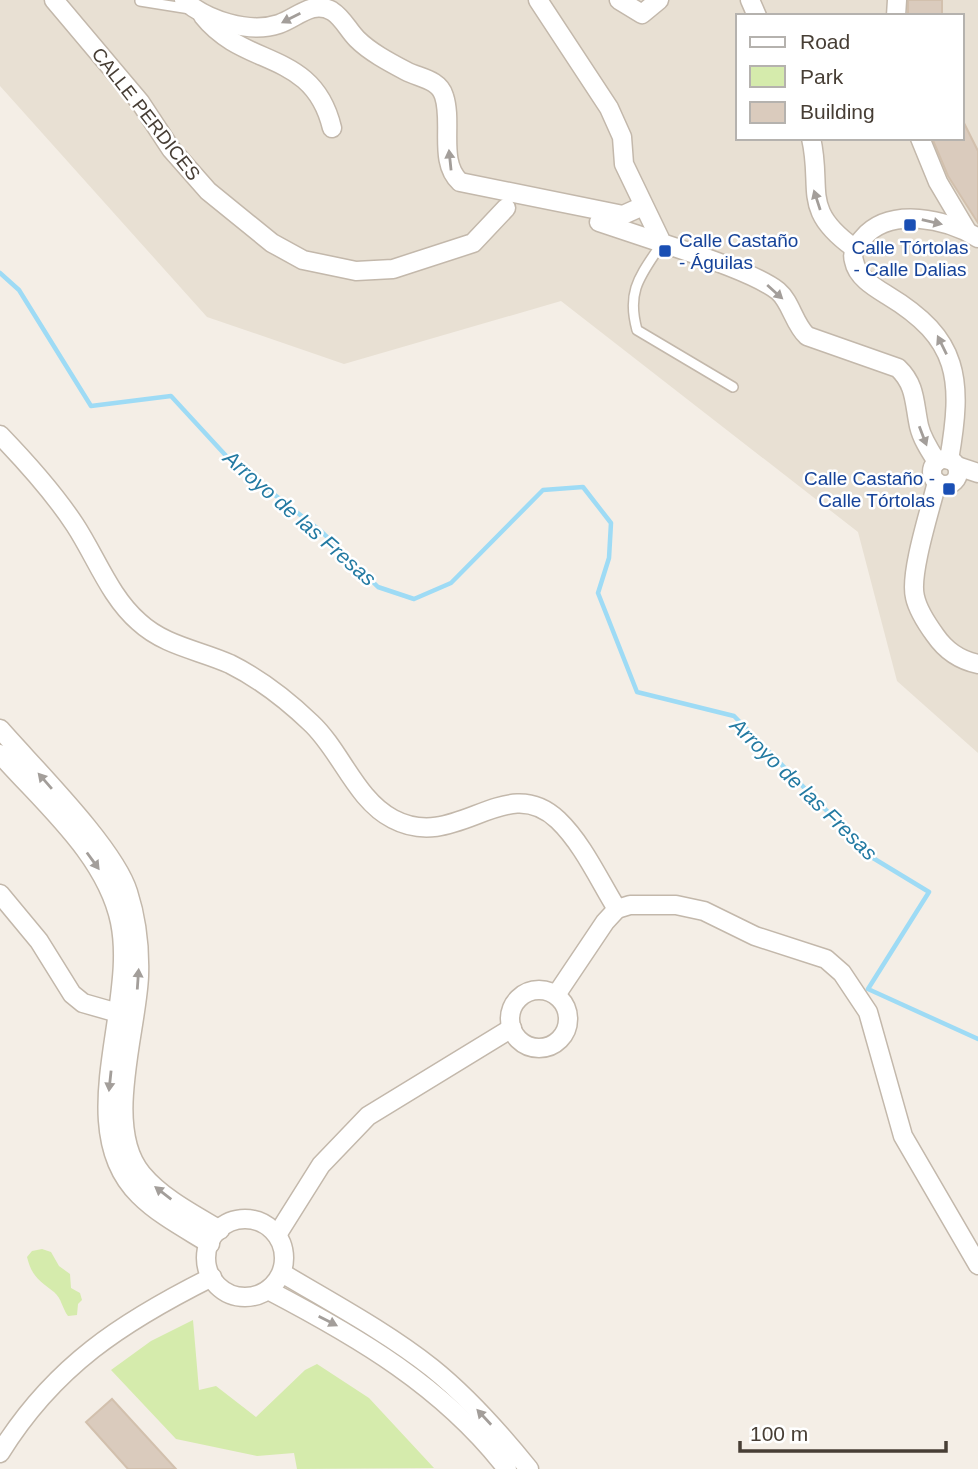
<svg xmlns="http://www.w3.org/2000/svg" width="978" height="1469" viewBox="0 0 978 1469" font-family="Arial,sans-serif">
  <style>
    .residential { fill: #e8e0d3; fill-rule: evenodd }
    .green { fill: #d5ebac }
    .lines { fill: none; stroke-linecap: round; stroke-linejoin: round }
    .stream { stroke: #9edbf5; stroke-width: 4.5 }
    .building { fill: #dacbbd; stroke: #d2c0ad; stroke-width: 2 }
    .lane-casing { stroke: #c3b8ab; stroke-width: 12 }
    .street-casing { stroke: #c3b8ab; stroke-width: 21 }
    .lane { stroke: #fff; stroke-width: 9 }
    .street { stroke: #fff; stroke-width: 18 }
    .oneway { fill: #a39e9a }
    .transit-dot { fill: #1a4fb4; stroke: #fff; stroke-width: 2.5 }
    .labels { text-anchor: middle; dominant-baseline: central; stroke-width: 5; stroke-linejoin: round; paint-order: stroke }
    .street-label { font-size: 19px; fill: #473e35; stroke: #fff }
    .transit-label { font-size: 19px; fill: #164399; stroke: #fff; text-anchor: start }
    .water-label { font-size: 21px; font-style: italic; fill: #237aa2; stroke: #fff }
  </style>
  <rect width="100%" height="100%" fill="#f4eee6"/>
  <path class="residential" d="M0,0H978V753L897,681L858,532L561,301L344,364L207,317L0,86ZM738,16H962V138H738Z"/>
  <g class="green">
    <path d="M42,1249L51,1252L59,1266L70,1274L71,1288L80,1293L82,1300L78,1304L77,1315L68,1316C62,1308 62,1299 54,1292C39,1280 32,1277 27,1257L32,1251Z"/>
    <polygon points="193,1320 199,1390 216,1386 256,1417 305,1370 317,1364 369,1398 434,1468 297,1469 294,1453 257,1456 176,1439 111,1370 151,1341"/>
  </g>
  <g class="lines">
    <polyline class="stream" points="0,273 19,290 91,406 171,396 229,459 322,532 378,587 414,599 451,583 543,490 583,487 611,523 609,558 598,593 637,692 734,716 873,858 929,892 868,989 978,1039"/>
  </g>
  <g class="building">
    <rect x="908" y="0" width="34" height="16"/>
    <polygon points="962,119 978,151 978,223 948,176 932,138 962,138"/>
    <polygon points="112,1399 176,1469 128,1469 86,1422"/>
  </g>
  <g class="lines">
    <g class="lane-casing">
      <g id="lane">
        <polyline points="140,1 190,9"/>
        <path d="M662,243C641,275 626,290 637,330L733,387"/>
      </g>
    </g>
    <g class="street-casing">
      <g id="street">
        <polyline points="54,0 140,102 171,149 208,191 272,243 303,260 356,271 393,269 473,243 506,208"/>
        <path d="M184,0C206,20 249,34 279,24C297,18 312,0 332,11C343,18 348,30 357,39C370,52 389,62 406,71C419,78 439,79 444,96C453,123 438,162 460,182L623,215L643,206"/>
        <path d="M538,0L609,108L622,137L624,164L662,243C692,253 755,273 778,291C791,302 794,324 807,336L898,368C916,385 914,403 919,426C922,439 930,451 937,462"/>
        <polyline points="619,0 642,14 659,0"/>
        <polyline points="750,0 757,16"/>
        <path d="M203,16C245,69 313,49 332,128"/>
        <polyline points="896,16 897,0"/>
        <path d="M811,138C823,190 800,209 854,248"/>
        <polyline points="920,138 938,182 967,231"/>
        <polyline points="599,222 662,243"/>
        <path d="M0,435C27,463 54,493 75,525C96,557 110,597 139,622C165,646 199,650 230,664C260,679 287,700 311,723C341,751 356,800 393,819C457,853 505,770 558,820C583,844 599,880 617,909"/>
        <circle cx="945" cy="472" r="13"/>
        <path d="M949,460C963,379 960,339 887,295C874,287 857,277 854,261C851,251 857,245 863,238C890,206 947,219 978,238"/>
        <polyline points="957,466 978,473"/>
        <path d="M937,482C931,507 909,574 915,597C918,611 927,624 935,635C946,651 959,660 978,664"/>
        <path d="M0,729C34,768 114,847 128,892C137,920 140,947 139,976C137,1031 103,1128 142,1174C162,1198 193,1214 220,1230"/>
        <path d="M0,754C43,803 106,855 120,922C126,952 122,982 118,1012C110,1072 91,1148 139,1195C159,1215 186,1229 210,1244"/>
        <polyline points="0,894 39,941 72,994 83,1003 118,1013"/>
        <circle cx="539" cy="1019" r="29"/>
        <polyline points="556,995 605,922 617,909 630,905 676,905 704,911 755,936 826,959 842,973 868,1012 903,1136 978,1265"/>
        <circle cx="245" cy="1258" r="39"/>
        <polyline points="277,1235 321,1165 368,1116 512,1028"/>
        <path d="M282,1273C332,1303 385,1331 432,1368C468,1397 500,1433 529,1469"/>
        <path d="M268,1290C358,1337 444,1387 507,1469"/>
        <path d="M0,1453C54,1366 122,1322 212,1277"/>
      </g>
    </g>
    <use href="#lane" class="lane"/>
    <use href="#street" class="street"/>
  </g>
  <defs><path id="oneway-solid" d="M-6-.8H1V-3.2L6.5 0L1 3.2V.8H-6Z" transform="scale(1.75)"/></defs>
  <g class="oneway">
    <use href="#oneway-solid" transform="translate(291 18) rotate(153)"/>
    <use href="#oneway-solid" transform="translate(450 160) rotate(-96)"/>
    <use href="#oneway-solid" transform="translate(817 200) rotate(-108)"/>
    <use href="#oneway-solid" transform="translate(932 222) rotate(13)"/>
    <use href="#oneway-solid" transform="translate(775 292) rotate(42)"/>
    <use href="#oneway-solid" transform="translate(942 345) rotate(-116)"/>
    <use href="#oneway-solid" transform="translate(923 436) rotate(69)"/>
    <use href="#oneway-solid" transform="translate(45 781) rotate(-131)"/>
    <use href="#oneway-solid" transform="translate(93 861) rotate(54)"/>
    <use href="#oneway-solid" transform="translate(138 979) rotate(-86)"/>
    <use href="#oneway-solid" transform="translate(110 1081) rotate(96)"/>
    <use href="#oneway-solid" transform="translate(163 1193) rotate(-142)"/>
    <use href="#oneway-solid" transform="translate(328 1321) rotate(27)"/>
    <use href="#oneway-solid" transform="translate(484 1417) rotate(-133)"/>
  </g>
  <g class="transit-dot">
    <rect x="903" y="218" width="14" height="14" rx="3.5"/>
    <rect x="658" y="244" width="14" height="14" rx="3.5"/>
    <rect x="942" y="482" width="14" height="14" rx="3.5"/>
  </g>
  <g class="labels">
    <g class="street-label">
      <text transform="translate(146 114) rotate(52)">CALLE PERDICES</text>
    </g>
    <g class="transit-label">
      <text x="679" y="240">Calle Castaño<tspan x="679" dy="22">- Águilas</tspan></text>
      <text x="910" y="247" text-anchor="middle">Calle Tórtolas<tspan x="910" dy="22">- Calle Dalias</tspan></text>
      <text x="935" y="478" text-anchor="end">Calle Castaño -<tspan x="935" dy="22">Calle Tórtolas</tspan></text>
    </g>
    <g class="water-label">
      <text transform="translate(300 518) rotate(41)">Arroyo de las Fresas</text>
      <text transform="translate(804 789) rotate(44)">Arroyo de las Fresas</text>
    </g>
  </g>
  <rect x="736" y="14" width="228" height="126" fill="#ffffff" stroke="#b5b2ae" stroke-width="2"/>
  <rect x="750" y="37" width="35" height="10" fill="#ffffff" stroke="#b5b2ae" stroke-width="2"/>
  <text x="800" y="49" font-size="21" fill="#473e35">Road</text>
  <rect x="750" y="66" width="35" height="21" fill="#d5ebac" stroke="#b5b2ae" stroke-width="2"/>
  <text x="800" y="84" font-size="21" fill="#473e35">Park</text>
  <rect x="750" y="102" width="35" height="21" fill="#dacbbd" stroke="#b5b2ae" stroke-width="2"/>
  <text x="800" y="119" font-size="21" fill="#473e35">Building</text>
  <path d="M740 1441v10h206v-10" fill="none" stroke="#473e35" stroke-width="3.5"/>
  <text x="750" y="1441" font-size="21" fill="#473e35" stroke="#ffffff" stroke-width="5" paint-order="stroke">100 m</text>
</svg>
